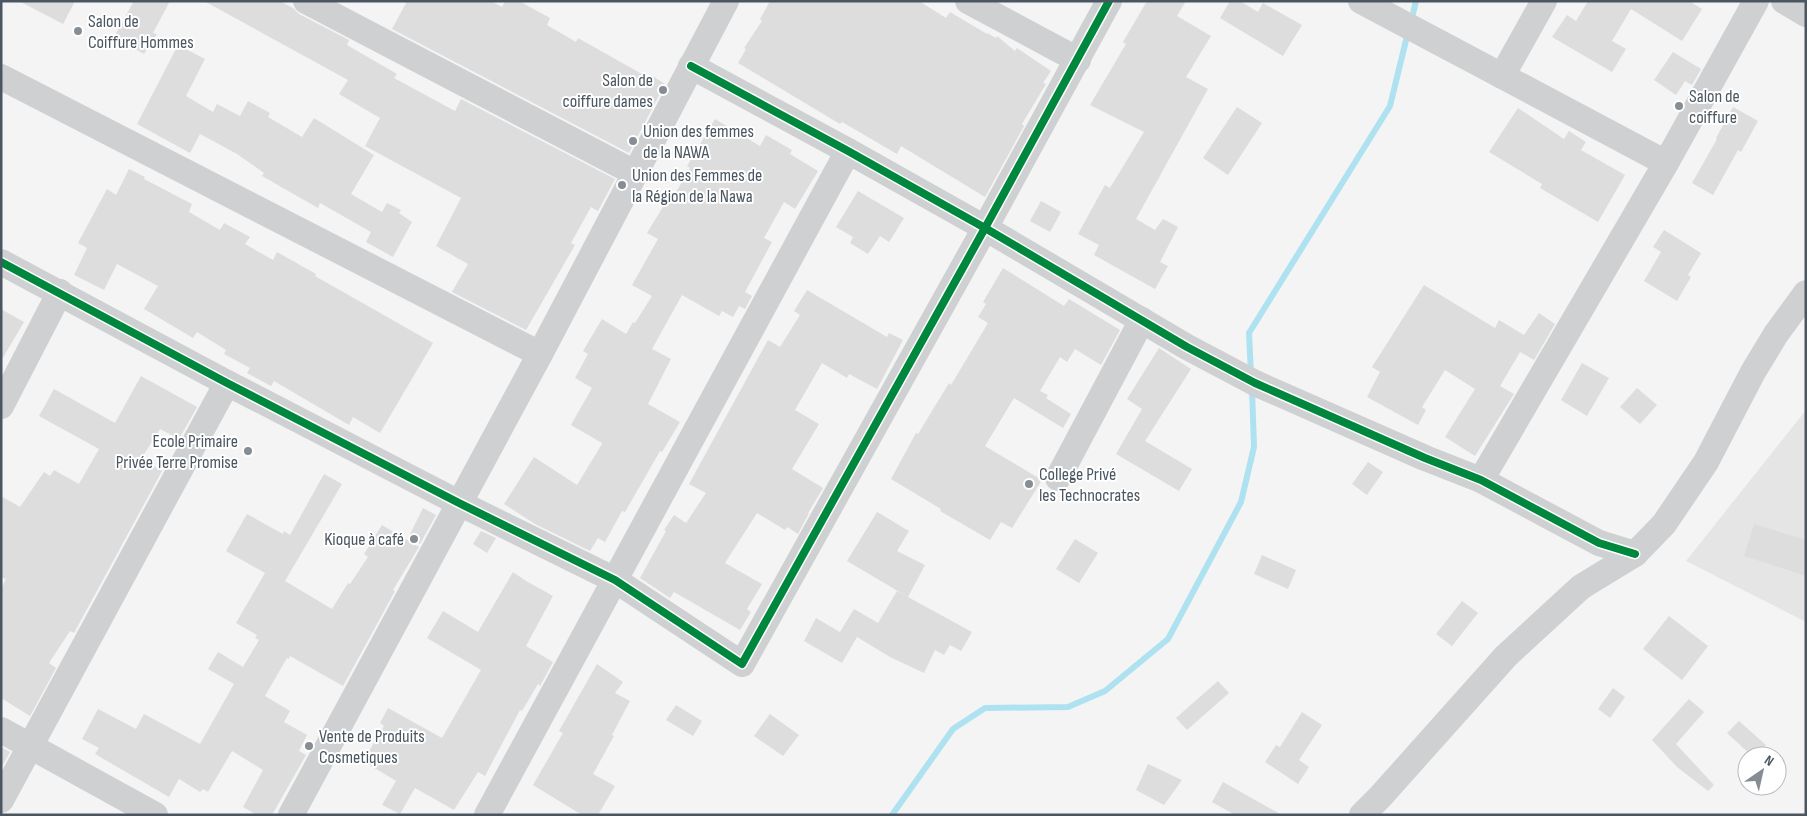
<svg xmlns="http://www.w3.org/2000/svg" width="1807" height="816" viewBox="0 0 1807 816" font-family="'Sofia Sans Condensed',sans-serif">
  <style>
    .education { fill: #e6e5e6 }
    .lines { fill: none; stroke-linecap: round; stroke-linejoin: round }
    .stream { stroke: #aee2f0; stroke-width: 6 }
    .building { fill: #ddddde }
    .minor { stroke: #ced0d2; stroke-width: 26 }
    .cycleway-casing { stroke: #fff; stroke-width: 11 }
    .cycleway { stroke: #00873e; stroke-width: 8 }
    .poi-dot { fill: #868d94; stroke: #fff; stroke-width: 2 }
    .labels { text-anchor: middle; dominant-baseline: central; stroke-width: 4; stroke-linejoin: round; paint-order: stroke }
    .poi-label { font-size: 18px; fill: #4a5661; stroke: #fff; text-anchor: start }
  </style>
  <rect width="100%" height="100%" fill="#f4f4f4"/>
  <polygon class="education" points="1806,410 1806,622 1686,561"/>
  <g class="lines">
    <g class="stream">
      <polyline points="1411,22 1416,1"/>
      <polyline points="1251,374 1249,333 1390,106 1408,32"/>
      <polyline points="892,815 953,729 985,708 1068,707 1105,691 1168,639 1241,502 1254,447 1252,389"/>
    </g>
  </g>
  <g class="building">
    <polygon points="19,1 75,1 63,24"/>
    <polygon points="134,1 170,1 153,33 157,34 144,54 114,37"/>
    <polygon points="204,1 280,1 293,8 299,14 349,40 347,45 397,74 394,78 455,111 461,99 615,179 598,211 591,207 571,243 575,245 526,330 452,292 468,264 436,246 461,198 365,146 380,118 339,94 348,80"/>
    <polygon points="407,1 491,1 502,7 505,1 519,1 550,18 547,25 576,42 578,38 649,78 651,75 665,84 629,153 392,29"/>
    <polygon points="770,1 919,1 946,18 950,12 987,34 987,33 996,38 997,36 1015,51 1017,48 1051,71 1043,83 1046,84 1022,124 1024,126 985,197 901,146 897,154 842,122 840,124 738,63 746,49 744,48 762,21 760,19"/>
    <polygon points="1147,1 1186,1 1177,16 1211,36 1186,77 1208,89 1136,219 1155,230 1163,219 1178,227 1160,262 1168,266 1155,289 1094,255 1099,245 1078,234 1105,185 1110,188 1144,132 1090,105 1126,44 1123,42"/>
    <polygon points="1230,1 1240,1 1258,12 1263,3 1302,25 1283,56 1220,18"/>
    <polygon points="1588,1 1689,1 1702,9 1682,41 1631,9 1612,41 1626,49 1612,72 1552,37 1567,15 1576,21"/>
    <polygon points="178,45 205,59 186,96 213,112 217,104 240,116 248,101 270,113 268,117 302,137 314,118 374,155 351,194 382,212 387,203 401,210 399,213 412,222 393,257 366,242 371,232 320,203 318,208 262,176 264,173 237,154 200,134 190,153 137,124"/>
    <polygon points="1673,52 1701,69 1692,85 1685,81 1676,95 1654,80"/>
    <polygon points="1237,107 1262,123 1228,175 1203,158"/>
    <polygon points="1733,107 1758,121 1741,152 1738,150 1713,195 1692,183 1717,139 1716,138"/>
    <polygon points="1518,108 1564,139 1569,131 1586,142 1581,150 1625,175 1598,222 1540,188 1542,184 1489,152"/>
    <polygon points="715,119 760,146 766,135 792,150 790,154 818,171 795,209 784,202 764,238 772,242 745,292 752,296 745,309 739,306 733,317 722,311 719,316 682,295 652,349 671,359 648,404 680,422 662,452 660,451 625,512 622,511 605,542 598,538 590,551 535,524 504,504 534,457 577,485 602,444 602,443 571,425 592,388 575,378 588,354 583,351 602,319 626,334 633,322 635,323 652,296 632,285 658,239 647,233 669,197 672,199 690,168 687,166"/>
    <polygon points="129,169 145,177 144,179 192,204 189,212 220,230 224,223 250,237 245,244 273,260 277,252 316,274 315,276 433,343 380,433 353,417 349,425 274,381 271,386 247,373 250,368 224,354 226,350 197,332 193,338 144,309 158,286 117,264 104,290 74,275 87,248 78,243 107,189 116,195"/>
    <polygon points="858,191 904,218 889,242 880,236 868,254 850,243 853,237 836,227"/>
    <polygon points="1041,201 1061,212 1050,232 1030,221"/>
    <polygon points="1664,230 1701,253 1688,275 1691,277 1677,301 1644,281 1661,252 1653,247"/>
    <polygon points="1003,268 1064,306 1069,299 1120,330 1101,365 1075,349 1067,362 1060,357 1040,391 1048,395 1046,398 1071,414 1063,428 1014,398 985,446 1042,480 1012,528 1001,522 990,540 940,511 941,509 891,479 916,433 918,434 949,383 951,385 988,323 978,317 986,304 983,302"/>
    <polygon points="1424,285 1495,328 1499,320 1524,335 1539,313 1555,324 1534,360 1520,352 1500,386 1514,394 1475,456 1445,437 1475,389 1445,370 1422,407 1426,410 1418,425 1367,397 1380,372 1372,367"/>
    <polygon points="807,290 887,337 889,333 903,340 877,389 849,374 847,378 822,363 795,410 819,424 792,469 823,488 808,513 809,513 798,534 787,527 785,530 757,513 725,563 762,584 747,609 751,612 740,630 674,592 670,598 640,578 666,531 664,530 674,515 686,523 706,493 689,484 768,340 780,347 800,315 794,311"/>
    <polygon points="1,309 24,322 1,361"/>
    <polygon points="1159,348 1191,369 1145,441 1192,469 1179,491 1116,454 1142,409 1127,399"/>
    <polygon points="1582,363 1609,378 1587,416 1561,400"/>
    <polygon points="141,376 197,407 179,439 160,429 141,459 162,471 74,633 70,631 49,663 56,668 30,716 1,698 1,589 6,579 1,577 1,496 20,507 44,472 50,476 54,470 79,484 99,449 39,416 54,389 115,423"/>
    <polygon points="1637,388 1657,405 1640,424 1620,407"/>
    <polygon points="1368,462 1383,472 1367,495 1352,484"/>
    <polygon points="324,474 342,484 285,581 332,609 348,583 350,584 368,557 364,554 382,525 419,547 393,590 395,591 343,686 290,656 289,659 287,658 265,696 290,711 284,722 307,735 299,751 306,755 272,815 257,815 243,807 263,770 232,751 208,792 203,789 200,792 179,779 169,797 95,754 99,748 82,739 98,709 136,729 144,714 200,744 234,684 208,669 218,652 243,667 259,640 255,638 257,635 236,623 265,573 226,551 247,514 283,534 284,531 290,535"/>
    <polygon points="423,508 436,515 420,544 408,538"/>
    <polygon points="877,512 909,531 897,551 925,565 908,597 847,561"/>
    <polygon points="1754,524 1806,540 1806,576 1744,556"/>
    <polygon points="481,531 496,538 487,553 473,544"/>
    <polygon points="1075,539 1098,553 1079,583 1056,569"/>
    <polygon points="1262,555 1296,570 1288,589 1254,574"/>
    <polygon points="513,572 526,581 553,596 526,646 553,662 540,686 538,684 522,711 520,710 485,776 478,772 454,810 415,788 400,814 382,805 396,781 363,761 384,726 380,723 388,708 442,738 481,670 427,638 443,611 478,632"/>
    <polygon points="897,591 972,632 961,651 950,645 944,655 935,650 924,673 890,657 857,637 842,663 804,641 816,618 840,632 854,609 878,623"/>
    <polygon points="1462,601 1478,613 1452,646 1436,634"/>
    <polygon points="1669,616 1708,646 1682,680 1643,649"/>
    <polygon points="597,664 623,682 615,693 630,701 612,735 614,736 593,774 615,786 598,815 582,815 533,785 563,733 559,731"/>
    <polygon points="1218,681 1229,693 1187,730 1176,718"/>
    <polygon points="1613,688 1625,697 1610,718 1598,709"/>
    <polygon points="1689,699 1704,712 1676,744 1714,785 1708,791 1677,767 1652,740"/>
    <polygon points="676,705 702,721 693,736 666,720"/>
    <polygon points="1302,712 1322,725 1299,760 1309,767 1298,784 1265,762 1276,745 1280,747"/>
    <polygon points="770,714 799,735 783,756 754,736"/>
    <polygon points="1739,721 1766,745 1756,756 1752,756 1727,733"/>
    <polygon points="1,747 10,752 1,768"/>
    <polygon points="1148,764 1182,780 1164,805 1136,790"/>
    <polygon points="1223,782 1282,815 1235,815 1212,802"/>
  </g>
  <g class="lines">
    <g class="minor">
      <polyline points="306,1 635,173"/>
      <polyline points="968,1 1078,60"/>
      <polyline points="1361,1 1666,163"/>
      <polyline points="1784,1 1806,14"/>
      <polyline points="691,66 848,151 985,228 1187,347 1255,383 1425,458 1481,480 1599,543 1635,554"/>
      <polyline points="1502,76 1544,1"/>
      <polyline points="1,77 540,354"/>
      <polyline points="1,262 227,383 459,503 615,580 742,664 985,228 1109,1"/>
      <polyline points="1,406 60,292"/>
      <polyline points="1058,478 1142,320"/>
      <polyline points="1481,480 1666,163 1756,1"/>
      <polyline points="1,730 155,815"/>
      <polyline points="1,800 227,383"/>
      <polyline points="291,815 540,354 726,1"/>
      <polyline points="487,815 848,151"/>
      <polyline points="1362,815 1380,797 1506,656 1581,587 1635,554 1664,524 1706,462 1753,372 1776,334 1806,293"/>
    </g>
    <g class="cycleway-casing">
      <g id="cycleway">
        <polyline points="691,66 848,151 985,228 1187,347 1255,383 1425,458 1481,480 1599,543 1635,554"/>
        <polyline points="1,262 227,383 459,503 615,580 742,664 985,228 1109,1"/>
      </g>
    </g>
    <use href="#cycleway" class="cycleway"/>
  </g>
  <g class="poi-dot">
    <circle cx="78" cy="31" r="5"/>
    <circle cx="663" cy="90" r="5"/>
    <circle cx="1679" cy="106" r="5"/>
    <circle cx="633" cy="141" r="5"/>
    <circle cx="622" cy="185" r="5"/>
    <circle cx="248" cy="451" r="5"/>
    <circle cx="1029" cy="484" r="5"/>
    <circle cx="414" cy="539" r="5"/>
    <circle cx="309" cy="746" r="5"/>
  </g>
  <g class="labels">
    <g class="poi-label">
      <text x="88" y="21">Salon de<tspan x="88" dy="21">Coiffure Hommes</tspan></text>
      <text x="653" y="80" text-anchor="end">Salon de<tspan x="653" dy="21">coiffure dames</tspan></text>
      <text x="1689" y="96">Salon de<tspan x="1689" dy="21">coiffure</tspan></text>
      <text x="643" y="131">Union des femmes<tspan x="643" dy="21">de la NAWA</tspan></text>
      <text x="632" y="175">Union des Femmes de<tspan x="632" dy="21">la Région de la Nawa</tspan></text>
      <text x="238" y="441" text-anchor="end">Ecole Primaire<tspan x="238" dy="21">Privée Terre Promise</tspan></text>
      <text x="1039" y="474">College Privé<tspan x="1039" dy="21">les Technocrates</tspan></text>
      <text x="404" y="539" text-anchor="end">Kioque à café</text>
      <text x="319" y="736">Vente de Produits<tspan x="319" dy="21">Cosmetiques</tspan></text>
    </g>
  </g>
  <rect width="1807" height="816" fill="none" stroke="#4a5661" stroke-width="5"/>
  <g transform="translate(1762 771) rotate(34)"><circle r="24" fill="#ffffff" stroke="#b7bbc0"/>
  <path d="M0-4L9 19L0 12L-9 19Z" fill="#868d94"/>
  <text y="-8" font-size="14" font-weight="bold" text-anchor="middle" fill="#4a5661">N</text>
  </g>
</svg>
